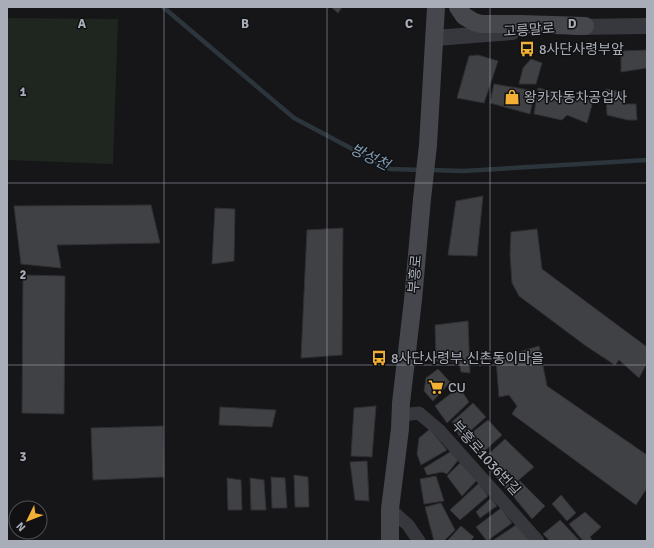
<svg xmlns="http://www.w3.org/2000/svg" width="654" height="548" viewBox="0 0 654 548" font-family="Signika,'Noto Sans KR',sans-serif">
  <style>
    .green { fill: #1e261f }
    .lines { fill: none; stroke-linecap: round; stroke-linejoin: round }
    .stream { stroke: #2c353c; stroke-width: 4.5 }
    .building { fill: #404145; stroke: #303034 }
    .minor { stroke: #37383d; stroke-width: 13 }
    .tertiary { stroke: #37383d; stroke-width: 16 }
    .secondary { stroke: #45474d; stroke-width: 18 }
    .grid { fill: none; stroke: #a8adb8; stroke-width: 1; stroke-opacity: 0.55 }
    .labels { text-anchor: middle; dominant-baseline: central; stroke-width: 3; stroke-linejoin: round; paint-order: stroke }
    .street-label { font-size: 14px; fill: #a8adb8; stroke: #111113 }
    .poi-label { font-size: 14px; fill: #a8adb8; stroke: #111113; text-anchor: start }
    .water-label { font-size: 15px; font-style: italic; fill: #7f9bb3; stroke: #111113 }
    .grid-label { font-size: 13px; text-anchor: middle; font-weight: bold; fill: #a8adb8; stroke: #111113; stroke-width: 3; stroke-linejoin: round; paint-order: stroke }
  </style>
  <rect width="100%" height="100%" fill="#161618"/>
  <polygon class="green" points="7,18 118,19 113,164 7,160"/>
  <g class="lines">
    <g class="stream">
      <polyline points="163,7 294,118 390,169 422,170"/>
      <polyline points="429,170 463,171 647,160"/>
    </g>
  </g>
  <g class="building">
    <polygon points="331,7 342,7 338,13"/>
    <polygon points="647,50 647,68 621,72 621,51"/>
    <polygon points="478,55 498,61 484,103 457,98 469,56"/>
    <polygon points="531,59 542,63 536,84 519,84 523,68"/>
    <polygon points="494,84 535,91 530,114 490,103"/>
    <polygon points="538,88 593,101 587,123 567,115 562,120 534,114"/>
    <polygon points="606,89 622,92 623,104 636,104 637,120 628,120 607,115"/>
    <polygon points="483,196 477,256 448,255 456,201"/>
    <polygon points="151,205 160,243 57,245 61,268 21,264 14,206"/>
    <polygon points="215,208 235,209 234,261 212,264"/>
    <polygon points="343,228 342,355 301,358 307,230"/>
    <polygon points="537,229 542,269 647,347 647,363 639,378 619,360 615,365 586,346 519,296 512,283 510,254 511,232"/>
    <polygon points="23,275 65,276 64,414 22,413"/>
    <polygon points="468,321 470,373 461,372 459,362 436,361 435,325"/>
    <polygon points="539,346 547,386 647,455 647,488 636,505 512,414 517,406 509,395 499,397 496,359"/>
    <polygon points="438,369 450,382 433,401 424,391 426,378"/>
    <polygon points="459,387 469,402 447,423 435,406"/>
    <polygon points="473,403 486,417 461,439 452,422"/>
    <polygon points="376,406 372,457 351,456 354,408"/>
    <polygon points="220,407 276,410 272,427 219,425"/>
    <polygon points="488,420 502,435 479,456 465,438"/>
    <polygon points="163,426 164,477 93,480 91,428"/>
    <polygon points="430,429 447,450 421,465 417,454 419,438"/>
    <polygon points="505,439 534,467 507,490 482,460"/>
    <polygon points="450,452 459,459 447,474 442,472 427,475 424,468"/>
    <polygon points="367,461 369,501 355,500 350,462"/>
    <polygon points="460,463 478,479 462,496 447,476"/>
    <polygon points="294,475 308,477 309,507 295,507"/>
    <polygon points="436,476 444,501 424,504 420,479"/>
    <polygon points="271,477 285,478 287,508 272,508"/>
    <polygon points="227,478 241,480 242,510 228,510"/>
    <polygon points="250,478 264,480 266,510 251,510"/>
    <polygon points="520,481 545,506 532,519 508,490"/>
    <polygon points="479,483 488,496 460,520 450,510"/>
    <polygon points="561,495 576,513 567,521 552,504"/>
    <polygon points="491,498 497,506 480,518 476,512"/>
    <polygon points="441,503 455,530 444,541 434,541 425,507"/>
    <polygon points="501,508 512,523 487,541 476,527"/>
    <polygon points="585,512 601,527 590,537 593,541 583,541 569,524"/>
    <polygon points="560,520 580,541 550,541 543,534"/>
    <polygon points="516,525 532,541 492,541"/>
    <polygon points="461,526 474,537 470,541 447,541"/>
  </g>
  <g class="lines">
    <g class="minor">
      <polyline points="401,415 419,413 440,431 538,541"/>
      <polyline points="390,509 408,525 419,541"/>
    </g>
    <g class="tertiary">
      <polyline points="573,27 647,26"/>
      <polyline points="435,38 512,32"/>
    </g>
    <g class="secondary">
      <polyline points="458,7 464,16 474,22 481,24 520,24 585,26"/>
      <polyline points="390,541 390,509 400,429 401,403 413,300 422,199 428,145 436,7"/>
    </g>
  </g>
  <path class="grid" d="M164,7V541M327,7V541M490,7V541M7,183H647M7,365H647"/>
  <defs>
    <g id="bus-bare" transform="scale(1.2)"><path d="M-5-6H5V4H4V6H2V4H-2V6H-4V4H-5ZM-3.5-4V0h7V-4ZM-3.5 1.2v1.5H-2V1.2ZM2 1.2v1.5H3.5V1.2Z" fill="#f2b134" stroke="#111113" stroke-width="2.5" paint-order="stroke"/></g>
    <g id="shop-bare" transform="scale(1.2)"><path d="M-5-2.5h2.3a2.7 3.5 0 0 1 5.4 0H5L5.5 6h-11ZM-1.5-2.5h3a1.5 2.3 0 0 0-3 0Z" fill="#f2b134" stroke="#111113" stroke-width="2.5" paint-order="stroke"/></g>
    <g id="supermarket-bare" transform="scale(1.2)"><path d="M-6-5.5h2.5l.6 2H6L4.5 2H-2.5L-4.4-4H-6ZM-1.5 3.2a1.3 1.3 0 1 0 .1 0ZM3 3.2a1.3 1.3 0 1 0 .1 0Z" fill="#f2b134" stroke="#111113" stroke-width="2.5" paint-order="stroke"/></g>
  </defs>
  <g fill-rule="evenodd">
    <use href="#bus-bare" x="527" y="49"/>
    <use href="#shop-bare" x="512" y="97"/>
    <use href="#bus-bare" x="379" y="358"/>
    <use href="#supermarket-bare" x="436" y="387"/>
  </g>
  <g class="labels">
    <g class="street-label">
      <text transform="translate(529 30) rotate(-4)">고릉말로</text>
      <text transform="translate(415 274) rotate(-85)">부흥로</text>
      <text transform="translate(486 458) rotate(48)">부흥로1036번길</text>
    </g>
    <g class="poi-label">
      <text x="539" y="49">8사단사령부앞</text>
      <text x="524" y="97">왕카자동차공업사</text>
      <text x="391" y="358">8사단사령부.신촌동이마을</text>
      <text x="448" y="387">CU</text>
    </g>
    <g class="water-label">
      <text transform="translate(370 157) rotate(26)">방성천</text>
    </g>
  </g>
  <g class="grid-label">
    <text x="82" y="28">A</text>
    <text x="245" y="28">B</text>
    <text x="409" y="28">C</text>
    <text x="572" y="28">D</text>
    <text x="23" y="96">1</text>
    <text x="23" y="279">2</text>
    <text x="23" y="461">3</text>
  </g>
  <rect width="654" height="548" fill="none" stroke="#a8adb8" stroke-width="16"/>
  <g transform="translate(28 520) rotate(227)"><circle r="19" fill="#111113" stroke="#4d4f55"/>
  <path d="M0-3L7 15L0 10L-7 15Z" fill="#f2b134"/>
  <text y="-6" font-size="11" font-weight="bold" text-anchor="middle" fill="#a8adb8">N</text>
  </g>
</svg>
